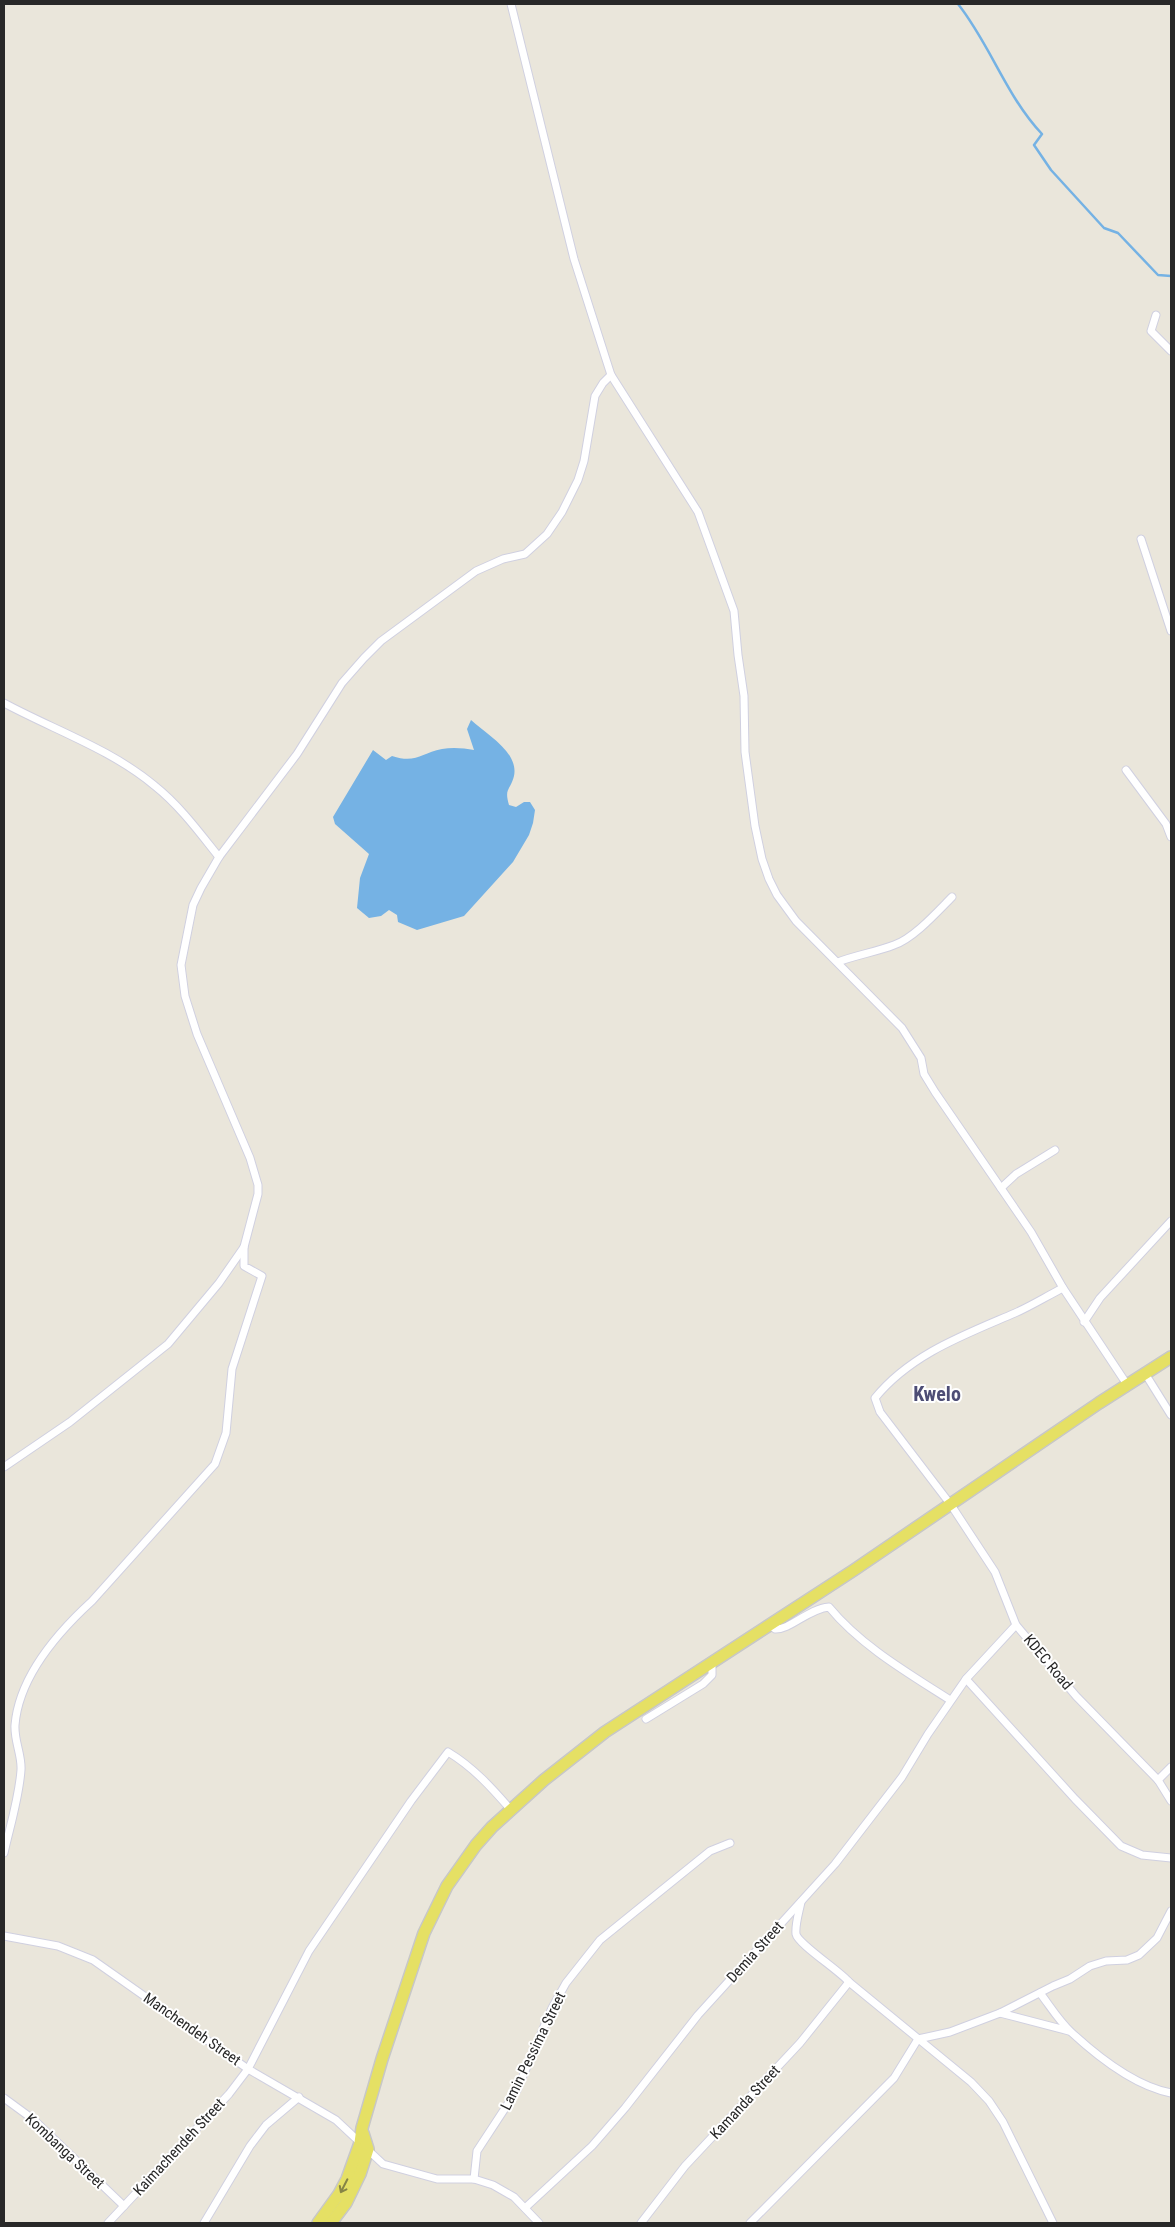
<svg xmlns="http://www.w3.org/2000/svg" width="1175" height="2227" viewBox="0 0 1175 2227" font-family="'Roboto Condensed',sans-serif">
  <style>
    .water { fill: #75b2e4 }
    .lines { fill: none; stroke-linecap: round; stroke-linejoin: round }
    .stream { stroke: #75b2e4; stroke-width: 2.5 }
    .minor-casing { stroke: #d0d0e0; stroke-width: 9 }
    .primary-casing { stroke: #c7c7c7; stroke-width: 14 }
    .minor { stroke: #fff; stroke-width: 7 }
    .primary { stroke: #e5e064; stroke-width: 11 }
    .oneway { stroke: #868446 }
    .labels { text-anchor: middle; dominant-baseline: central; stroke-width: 4; stroke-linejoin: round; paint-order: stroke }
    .street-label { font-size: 15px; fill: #282828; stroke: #fff }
    .district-label { font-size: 20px; font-weight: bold; fill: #4d4d75; stroke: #fff }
  </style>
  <rect width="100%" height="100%" fill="#eae6db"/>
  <path class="water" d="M471,720C486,734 519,752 514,776C510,791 504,788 509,805L516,807L524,802H530L535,810L533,823L529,835L513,862L464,916L417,930L398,922L397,915L389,910L381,916L369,918L357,908L360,878L369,854L335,824L333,817L373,750L386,760L392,756C416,764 421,753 442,749C452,747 464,748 474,750L467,729Z"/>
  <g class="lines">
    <path class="stream" d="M958,4C990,44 1006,96 1042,134L1034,145L1051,170L1104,228L1118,233L1158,275L1171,276"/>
    <g class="minor-casing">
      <g id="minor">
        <polyline points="511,4 574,259 611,375 698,512 734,611 738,655 744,696 745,752 755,826 762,859 769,879 777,895 796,921 902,1028 921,1058 924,1074 935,1092 1031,1232 1063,1288 1128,1386"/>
        <polyline points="1156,315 1151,331 1171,351"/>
        <polyline points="1141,539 1171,631"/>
        <path d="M4,703C54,730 111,749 155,786C180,806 199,832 219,857"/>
        <polyline points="1126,770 1166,824 1171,837"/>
        <path d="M838,962C856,955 876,952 894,945C914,938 937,912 952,897"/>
        <polyline points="1001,1188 1016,1174 1055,1150"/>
        <path d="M1063,1288C1047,1296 1031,1306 1015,1313C964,1335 911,1354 875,1398L880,1412L951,1505L995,1572L1016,1625L1076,1696L1158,1780L1171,1801"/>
        <polyline points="1084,1322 1100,1298 1171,1221"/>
        <polyline points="1146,1375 1171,1415"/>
        <polyline points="4,1467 70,1422 168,1344 219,1283 244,1247 258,1194 258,1185 250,1158 197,1034 185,996 181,965 193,905 201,888 219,857 297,754 342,683 364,658 381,641 476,571 503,559 525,554 547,534 562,512 578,480 584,461 595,396 603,383 611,375"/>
        <path d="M770,1625L775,1629C790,1630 808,1609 829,1607C861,1646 908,1673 950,1700"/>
        <polyline points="966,1679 1075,1799 1121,1846 1142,1855 1171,1858"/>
        <polyline points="646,1719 703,1684 712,1675 712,1663"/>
        <polyline points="1158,1780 1171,1767"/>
        <path d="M4,1853C10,1826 19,1798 21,1770C22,1755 14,1741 15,1725C19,1676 57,1633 92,1601L215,1464L226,1433L232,1369L262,1276L244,1266V1247"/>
        <path d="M801,1902C799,1912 795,1924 796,1934C798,1944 840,1971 849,1982L971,2082L989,2101L1003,2122L1053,2223"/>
        <polyline points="4,1936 58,1946 93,1960 248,2069 336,2120 383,2164 437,2179 474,2179 493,2185 514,2197 539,2223"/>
        <path d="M1040,1993C1050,2006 1059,2021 1071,2032C1098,2057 1134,2086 1171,2093"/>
        <polyline points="1000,2013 1069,2031"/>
        <polyline points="4,2098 34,2120 124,2206"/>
        <polyline points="474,2179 477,2151 517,2090 552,2008 566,1983 600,1940 710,1851 730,1843"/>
        <polyline points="525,2208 592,2146 625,2108 698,2015 835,1864 902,1777 928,1734 966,1679 1016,1625"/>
        <path d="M108,2223L229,2094L248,2069L309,1951L411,1801L448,1752C473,1767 492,1788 511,1810"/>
        <polyline points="204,2223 250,2146 266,2125 299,2097"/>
        <polyline points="641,2223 685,2166 800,2043 849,1982"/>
        <polyline points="750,2223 894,2078 918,2039 950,2032 1000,2013 1053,1986 1070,1979 1090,1966 1106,1961 1127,1960 1139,1955 1157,1938 1171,1911"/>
      </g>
    </g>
    <g class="primary-casing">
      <g id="primary">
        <polyline points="318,2223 339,2194 347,2179 360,2143 362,2128 382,2059 424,1933 447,1886 476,1845 492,1827 544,1780 605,1732 854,1570 1099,1403 1171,1357"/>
        <polyline points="331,2223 346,2203 360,2174 368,2149 363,2133"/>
      </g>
    </g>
    <use href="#minor" class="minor"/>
    <use href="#primary" class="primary"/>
  </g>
  <defs><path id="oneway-shaft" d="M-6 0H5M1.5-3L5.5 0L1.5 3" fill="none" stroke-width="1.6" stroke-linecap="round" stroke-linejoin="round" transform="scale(1.25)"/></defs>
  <use class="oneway" href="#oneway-shaft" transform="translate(344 2186) rotate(117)"/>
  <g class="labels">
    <g class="street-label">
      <text transform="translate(1048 1662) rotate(50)">KDEC Road</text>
      <text transform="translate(755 1952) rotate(-48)">Demia Street</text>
      <text transform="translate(192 2029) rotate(35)">Manchendeh Street</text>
      <text transform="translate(533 2051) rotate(-64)">Lamin Pessima Street</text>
      <text transform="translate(745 2102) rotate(-47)">Kamanda Street</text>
      <text transform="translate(179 2147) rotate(-47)">Kaimachendeh Street</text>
      <text transform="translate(65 2151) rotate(43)">Kombanga Street</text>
    </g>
    <g class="district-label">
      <text x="937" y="1394">Kwelo</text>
    </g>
  </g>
  <rect width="1175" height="2227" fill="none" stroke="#282828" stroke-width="10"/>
</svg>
